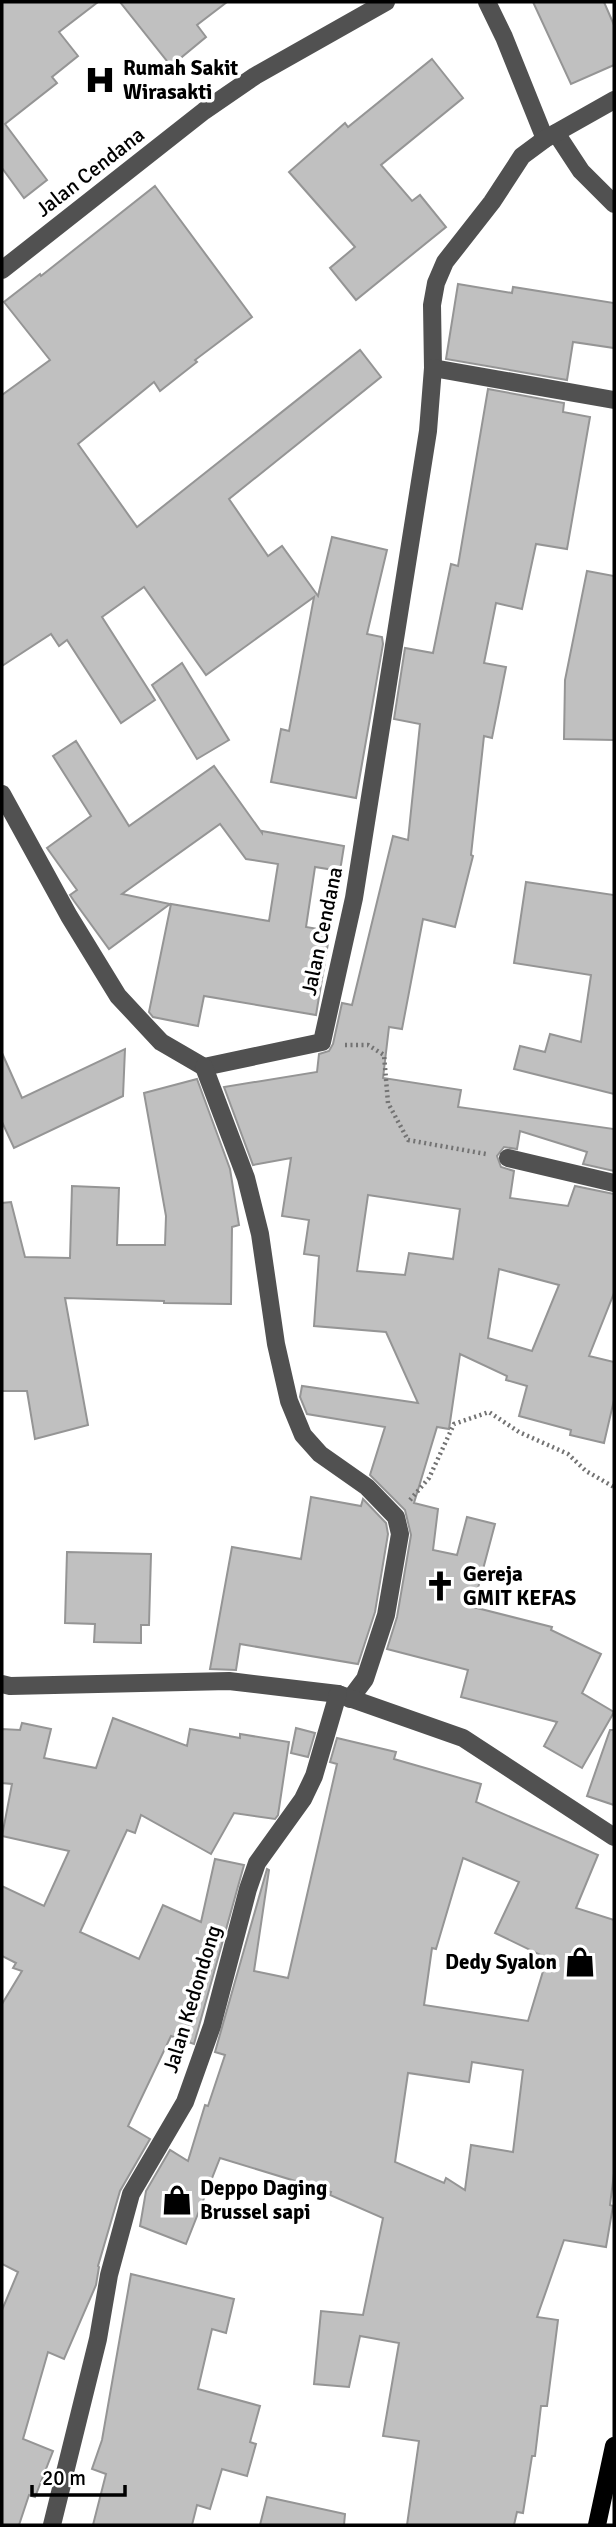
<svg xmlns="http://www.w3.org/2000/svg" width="616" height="2527" viewBox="0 0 616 2527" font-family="Signika,sans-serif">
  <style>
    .building { fill: #c0c0c0; stroke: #959595; stroke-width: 2; fill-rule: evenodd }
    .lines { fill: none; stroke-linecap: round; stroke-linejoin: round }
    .path { stroke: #737373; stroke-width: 4.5; stroke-dasharray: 2 3.5; stroke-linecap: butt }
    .minor { stroke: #515151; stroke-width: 18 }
    .major { stroke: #000; stroke-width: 18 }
    .labels { text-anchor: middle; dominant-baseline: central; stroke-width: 7; stroke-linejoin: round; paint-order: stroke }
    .poi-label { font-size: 21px; font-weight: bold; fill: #000; stroke: #fff; text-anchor: start }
    .street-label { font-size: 21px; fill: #000; stroke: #fff }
  </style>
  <rect width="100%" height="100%" fill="#fff"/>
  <g class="building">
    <polygon points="2,2 98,2 59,32 78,56 52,77 57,83 5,124 47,180 24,198 2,168"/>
    <polygon points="120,2 227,2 197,25 206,37 171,66"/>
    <polygon points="533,2 604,2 614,25 614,65 571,84"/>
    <polygon points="432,59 463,98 381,165 412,201 420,195 446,227 356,300 330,268 355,247 289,172 345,123 348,127"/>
    <polygon points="155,186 252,317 195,360 197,362 160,391 154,382 78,444 137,527 360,350 381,377 229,499 268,556 282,546 318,596 332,537 387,550 367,634 382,637 383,644 356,798 271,782 281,729 289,731 314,597 206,675 144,587 102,617 155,700 121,723 67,640 59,646 51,634 2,666 2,395 50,360 4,302 40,274 41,276"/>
    <polygon points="458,284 512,293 513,287 614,303 614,348 573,342 567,380 446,359"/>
    <path d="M488,389L564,403L563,412L590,417L567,549L536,544L522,609L496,603L484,663L506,667L492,738L484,736L471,855L473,856L455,927L423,919L402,1029L389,1027L383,1078L461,1090L458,1107L614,1129V1171L583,1164L587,1152L520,1131L517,1149L504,1147L497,1156L501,1167L514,1171L510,1198L568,1206L575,1186L614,1194V1293L589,1356L614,1362V1400L604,1443L570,1435L571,1430L519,1416L527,1386L506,1380L507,1376L460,1354L449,1429L437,1427L414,1503L438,1509L433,1550L457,1555L467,1517L495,1524L473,1607L552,1627L551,1630L601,1654L582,1693L614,1712L582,1768L544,1746L557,1722L461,1697L468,1670L387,1649L397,1617L411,1535L405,1510L370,1475L385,1427L307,1414L300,1397L302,1386L418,1403L386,1332L314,1326L319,1256L304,1254L309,1220L282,1216L291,1158L253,1165L224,1087L317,1072L319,1054L329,1051L333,1044L342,1003L352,1005L393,836L408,840L420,724L394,719L405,648L433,653L451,564L458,566ZM368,1195L460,1209L453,1259L409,1253L405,1275L357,1271ZM499,1269L559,1285L532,1351L488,1338Z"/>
    <polygon points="587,571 614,576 614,740 564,739 565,680"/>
    <polygon points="182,663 229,740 197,759 152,685"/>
    <polygon points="76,741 129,826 214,766 262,833 262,831 344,846 340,871 315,867 306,927 330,931 316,1015 204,996 198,1026 153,1017 149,1012 171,904 269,921 278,864 246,859 220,824 122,894 170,904 109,949 74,901 70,895 77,890 47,848 91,816 53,756"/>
    <polygon points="526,882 614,895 614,1094 514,1069 520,1046 545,1052 550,1034 581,1042 591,975 514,963"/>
    <polygon points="125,1049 123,1096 14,1148 2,1122 2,1053 22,1098"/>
    <polygon points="197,1079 230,1169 239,1225 232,1227 231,1304 164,1303 164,1301 65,1298 88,1425 35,1439 27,1391 2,1391 2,1203 11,1202 25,1257 70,1258 72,1186 119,1188 117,1245 165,1245 166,1216 144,1093"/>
    <polygon points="311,1497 361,1506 363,1499 386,1523 388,1534 375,1612 358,1664 240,1644 236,1670 210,1669 232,1547 301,1559"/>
    <polygon points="67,1552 151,1554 149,1625 141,1625 141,1643 94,1642 95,1624 65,1623"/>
    <polygon points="113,1718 187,1746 190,1729 240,1738 240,1734 289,1742 278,1815 275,1819 234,1813 211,1854 141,1815 135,1833 127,1830 80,1932 139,1959 163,1905 201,1922 215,1859 244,1865 194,2044 171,2036 128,2126 150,2139 120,2191 98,2266 99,2267 96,2285 64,2359 48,2352 23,2439 53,2451 35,2497 29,2495 19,2525 2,2525 2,2310 18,2272 2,2264 2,2004 22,1971 13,1968 16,1963 2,1956 2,1886 44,1906 69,1851 2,1836 12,1784 2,1783 2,1729 20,1730 22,1723 51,1729 44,1758 96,1768"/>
    <polygon points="296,1728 315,1733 308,1757 291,1753"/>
    <polygon points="610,1730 614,1730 614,1805 587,1796"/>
    <path d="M337,1738L396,1752L394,1759L481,1784L476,1802L598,1855L576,1908L614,1920V2173L610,2205L613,2206L606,2247L564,2240L537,2317L558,2320L547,2406H541L535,2456H532L523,2513L517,2512L514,2525H407L419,2441L383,2436L399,2343L360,2336L349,2387L314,2384L321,2311L363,2315L383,2218L330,2195L331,2192L220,2158L186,2244L140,2226L146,2191L170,2150L188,2161L205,2105L208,2106L225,2055L215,2052L267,1869L269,1870L254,1971L288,1978L337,1764L330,1762ZM463,1858L519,1882L495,1933L547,1958L528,2021L424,2005L432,1948L436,1949ZM472,2062L523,2070L513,2152L471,2145L465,2190L446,2178L444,2183L395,2162L408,2073L469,2082Z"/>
    <polygon points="131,2274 234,2299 226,2333 212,2329 198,2389 260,2406 250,2442 256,2444 247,2476 222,2469 210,2509 197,2505 192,2525 93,2525 106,2474 92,2469 102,2440"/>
    <polygon points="267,2497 345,2514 344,2525 260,2525"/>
  </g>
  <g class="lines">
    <g class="path">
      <polyline points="345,1045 368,1045 384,1055 388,1103 408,1140 486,1154"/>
      <polyline points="410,1500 429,1478 454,1424 489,1412 519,1432 568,1454 586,1471 614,1487"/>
    </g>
    <g class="minor">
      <polyline points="487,2 504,37 545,139"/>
      <polyline points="556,133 581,171 614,204"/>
      <polyline points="2,270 204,111 255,76 386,2"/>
      <polyline points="433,368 432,305 436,283 445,262 492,202 522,156 545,139 614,100"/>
      <polyline points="2,794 69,916 118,996 161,1042 204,1067 322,1042 354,898 428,431 433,368 614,400"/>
      <polyline points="204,1067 246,1178 260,1234 276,1344 289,1401 303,1435 320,1454 367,1487 396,1517 400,1534 386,1615 365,1679 350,1699"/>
      <polyline points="508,1158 614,1183"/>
      <polyline points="2,1684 10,1686 229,1681 338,1694 463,1738 614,1837"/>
      <polyline points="52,2525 98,2339 109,2275 131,2194 185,2102 212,2026 248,1889 257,1863 303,1799 314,1776 338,1694"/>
    </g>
    <polyline class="major" points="597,2525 614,2446"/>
  </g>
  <defs>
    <g id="hospital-bare" transform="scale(2.415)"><path d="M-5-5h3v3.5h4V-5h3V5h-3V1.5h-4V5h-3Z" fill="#000" stroke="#fff" stroke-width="2.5" paint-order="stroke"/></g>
    <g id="church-bare" transform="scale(2.415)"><path d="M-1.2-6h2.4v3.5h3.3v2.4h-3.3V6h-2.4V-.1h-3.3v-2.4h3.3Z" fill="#000" stroke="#fff" stroke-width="2.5" paint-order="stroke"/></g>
    <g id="shop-bare" transform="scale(2.415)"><path d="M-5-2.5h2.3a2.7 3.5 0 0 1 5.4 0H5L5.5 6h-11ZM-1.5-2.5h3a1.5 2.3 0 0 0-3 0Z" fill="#000" stroke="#fff" stroke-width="2.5" paint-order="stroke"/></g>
  </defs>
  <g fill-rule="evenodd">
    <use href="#hospital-bare" x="100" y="80"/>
    <use href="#church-bare" x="440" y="1586"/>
    <use href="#shop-bare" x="580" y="1962"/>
    <use href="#shop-bare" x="177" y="2200"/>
  </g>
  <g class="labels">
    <g class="poi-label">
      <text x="123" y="68">Rumah Sakit<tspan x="123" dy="24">Wirasakti</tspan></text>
      <text x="463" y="1574">Gereja<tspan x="463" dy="24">GMIT KEFAS</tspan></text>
      <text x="557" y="1962" text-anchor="end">Dedy Syalon</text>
      <text x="200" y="2188">Deppo Daging<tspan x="200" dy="24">Brussel sapi</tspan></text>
    </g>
    <g class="street-label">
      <text transform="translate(90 172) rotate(-38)">Jalan Cendana</text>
      <text transform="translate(322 931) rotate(-78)">Jalan Cendana</text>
      <text transform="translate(192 1999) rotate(-73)">Jalan Kedondong</text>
    </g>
  </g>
  <rect width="616" height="2527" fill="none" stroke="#000000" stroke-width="7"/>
  <path d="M32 2485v10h93v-10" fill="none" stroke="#000000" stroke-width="3.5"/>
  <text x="42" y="2485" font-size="21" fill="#000000" stroke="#ffffff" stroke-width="5" paint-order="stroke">20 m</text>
</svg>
